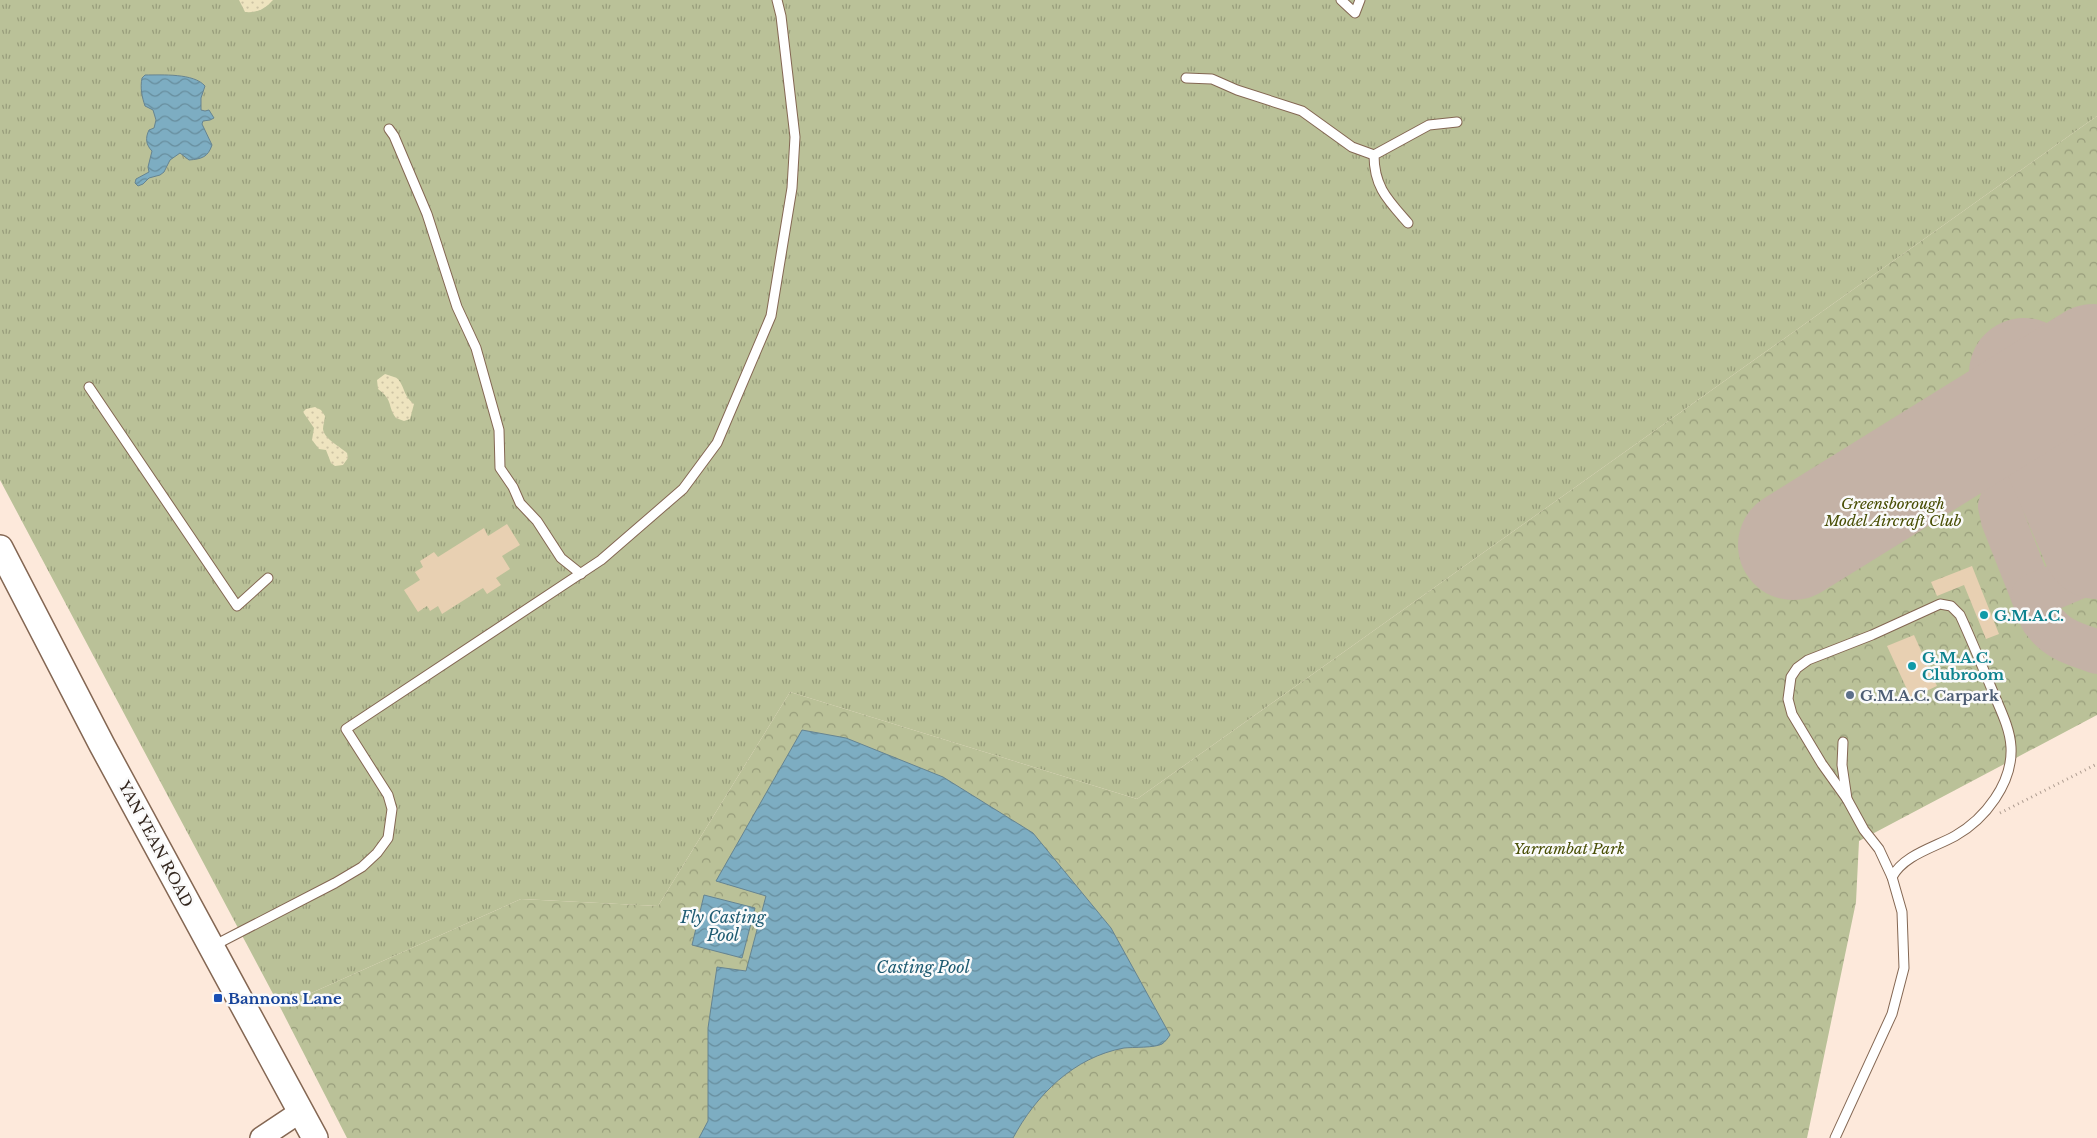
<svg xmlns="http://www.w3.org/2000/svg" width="2097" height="1138" viewBox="0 0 2097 1138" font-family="'Libre Baskerville',serif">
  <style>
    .grass { fill: url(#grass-tufts) }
    .sand { fill: url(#sand-dots) }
    .park { fill: url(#park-crowns) }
    .water { fill: url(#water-waves); stroke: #668491 }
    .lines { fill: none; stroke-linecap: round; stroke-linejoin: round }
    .taxiway { stroke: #c4b2a6; stroke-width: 44 }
    .runway { stroke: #c4b2a6; stroke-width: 110 }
    .building { fill: #e8d0b2 }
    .service-casing { stroke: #846753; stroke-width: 11 }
    .tertiary-casing { stroke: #846753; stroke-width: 24 }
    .secondary-casing { stroke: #846753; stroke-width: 28 }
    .path { stroke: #ad9c90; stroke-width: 3; stroke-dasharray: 1 4; stroke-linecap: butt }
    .service { stroke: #fff; stroke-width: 9 }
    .tertiary { stroke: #fff; stroke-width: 21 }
    .secondary { stroke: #fff; stroke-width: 25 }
    .culture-dot { fill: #0f9aa8; stroke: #fafafa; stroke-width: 2 }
    .service-dot { fill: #5c6f8a; stroke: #fafafa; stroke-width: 2 }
    .transit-dot { fill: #1a4fb4; stroke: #fafafa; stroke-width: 2 }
    .labels { text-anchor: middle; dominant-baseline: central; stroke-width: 5; stroke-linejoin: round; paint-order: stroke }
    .park-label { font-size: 15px; font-style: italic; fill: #494f06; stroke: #fafafa }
    .culture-label { font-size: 15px; font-weight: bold; fill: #0d838f; stroke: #fafafa; text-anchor: start }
    .service-label { font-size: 15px; font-weight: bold; fill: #4e5e75; stroke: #fafafa; text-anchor: start }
    .street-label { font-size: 15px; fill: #32261e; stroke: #fafafa }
    .transit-label { font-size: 15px; font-weight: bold; fill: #164399; stroke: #fafafa; text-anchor: start }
    .water-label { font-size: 16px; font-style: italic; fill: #1e5b72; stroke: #fafafa }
  </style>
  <defs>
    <pattern id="grass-tufts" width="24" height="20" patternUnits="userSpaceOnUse" patternTransform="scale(1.25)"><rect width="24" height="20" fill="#bac198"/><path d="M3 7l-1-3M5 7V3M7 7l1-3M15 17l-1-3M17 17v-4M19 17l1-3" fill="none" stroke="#989d7b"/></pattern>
    <pattern id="sand-dots" width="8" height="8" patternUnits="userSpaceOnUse" patternTransform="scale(1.25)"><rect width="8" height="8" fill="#eee4bf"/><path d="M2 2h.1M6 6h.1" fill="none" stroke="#cdc3a4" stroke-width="1.8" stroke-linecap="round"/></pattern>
    <pattern id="park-crowns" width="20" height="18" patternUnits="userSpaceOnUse" patternTransform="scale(1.25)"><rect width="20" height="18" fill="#bac198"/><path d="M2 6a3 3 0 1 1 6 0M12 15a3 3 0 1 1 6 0" fill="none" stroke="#989d7b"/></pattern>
    <pattern id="water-waves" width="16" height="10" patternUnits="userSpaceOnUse" patternTransform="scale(1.25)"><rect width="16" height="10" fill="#7dadc2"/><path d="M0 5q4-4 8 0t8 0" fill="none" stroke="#678d9d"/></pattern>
  </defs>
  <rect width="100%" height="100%" fill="#fde9db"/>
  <polygon class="grass" points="0,0 2097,0 2097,116 1137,799 790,692 658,906 521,899 280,1007 0,480"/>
  <g class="sand">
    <path d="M239,0H273C265,9 257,13 245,12Z"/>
    <path d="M385,374L397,378C406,388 402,394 414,404L410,419L404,421L396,418C387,406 394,401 378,389L377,380Z"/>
    <path d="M315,407L321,410L325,416C325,420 323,425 323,429C324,439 341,447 347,453L348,458L343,465L335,466L331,463L326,450L319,449L312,440L314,428L303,412L306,409Z"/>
  </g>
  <polygon class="park" points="2097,116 2097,715 1859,841 1856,902 1807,1138 347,1138 280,1007 521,899 658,906 790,692 1137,799"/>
  <g class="water">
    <path d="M145,75C162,75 194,73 205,86L201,98V110L205,111L209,110L214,118L210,120L203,121L202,124L212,145C208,157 202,159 189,160L180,153L170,160L164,172L160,175L149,178L143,184L138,186L135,183L136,179L149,172L148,167L152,151C146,145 145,138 149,130L154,128L156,120L153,110L145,106C142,97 140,88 142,78Z"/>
    <path d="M802,730L846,738L943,777L1033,833L1111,928L1170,1035C1168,1038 1165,1042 1162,1044C1155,1048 1133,1047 1124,1048C1074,1057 1036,1095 1013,1138H699L708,1121V1028L717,967L746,971L766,896L716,881Z"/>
    <polygon points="704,895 755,908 742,958 692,945"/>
  </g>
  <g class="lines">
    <g class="taxiway">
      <path d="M2050,434L2005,492L2000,506L2003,520L2042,619C2057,640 2073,643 2097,652"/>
      <polyline points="2033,596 2097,569"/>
    </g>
    <g class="runway">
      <polyline points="2024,373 2097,544"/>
      <polyline points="1793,545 2093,359"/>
    </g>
  </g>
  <g class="building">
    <polygon points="507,524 520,545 502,556 510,569 496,578 501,585 487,594 483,588 442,614 438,606 430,611 427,606 418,612 404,590 420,580 415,572 423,567 420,561 434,552 438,557 484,528 488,536"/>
    <polygon points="1972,566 1999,634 1986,639 1964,585 1937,596 1931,582"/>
    <polygon points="1914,635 1937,686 1911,698 1887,646"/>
  </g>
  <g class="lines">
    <g class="service-casing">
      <g id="service">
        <polyline points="1341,0 1355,13 1360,0"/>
        <polyline points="1186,78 1212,79 1237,90 1302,111 1352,147 1374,155"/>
        <polyline points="389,129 394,136 427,214 457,307 476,348 499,430 500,468 513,487 520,503 537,521 561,558 581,574"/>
        <path d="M1408,223C1388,200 1374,187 1374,155L1429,125L1457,122"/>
        <polyline points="89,387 237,606 268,578"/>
        <path d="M1847,799L1822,764L1792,714L1788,699L1791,677L1797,668L1808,660L1872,635L1940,604L1951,606L1960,615C1972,641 1982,666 1993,692C2000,709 2010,728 2011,747C2013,783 1985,819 1955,836C1933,848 1904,855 1892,877"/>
        <polyline points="213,946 335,883 362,867 377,853 388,838 392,809 388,795 346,729 601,560 683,489 717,443 771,316 792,188 795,137 781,16 777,0"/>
        <polyline points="1835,1138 1892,1014 1904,968 1902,912 1892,877 1879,849 1864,830 1847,799 1842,765 1843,742"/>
      </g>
    </g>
    <g class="tertiary-casing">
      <polyline id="tertiary" points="261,1138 300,1112"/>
    </g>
    <g class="secondary-casing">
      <polyline id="secondary" points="0,548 102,745 315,1138"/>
    </g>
    <polyline class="path" points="2000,813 2097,764"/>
    <use href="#service" class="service"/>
    <use href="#tertiary" class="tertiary"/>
    <use href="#secondary" class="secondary"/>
  </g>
  <g class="culture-dot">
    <circle cx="1984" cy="615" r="5"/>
    <circle cx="1912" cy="666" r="5"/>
  </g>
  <circle class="service-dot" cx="1850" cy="695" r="5"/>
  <rect class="transit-dot" x="213" y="993" width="10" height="10" rx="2.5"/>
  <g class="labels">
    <g class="park-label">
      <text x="1893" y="503">Greensborough<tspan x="1893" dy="17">Model Aircraft Club</tspan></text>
      <text x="1569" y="848">Yarrambat Park</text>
    </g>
    <g class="culture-label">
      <text x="1994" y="615">G.M.A.C.</text>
      <text x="1922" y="657">G.M.A.C.<tspan x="1922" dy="17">Clubroom</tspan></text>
    </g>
    <g class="service-label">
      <text x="1860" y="695">G.M.A.C. Carpark</text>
    </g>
    <g class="street-label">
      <text transform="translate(156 844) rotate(62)">YAN YEAN ROAD</text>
    </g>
    <g class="transit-label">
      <text x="228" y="998">Bannons Lane</text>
    </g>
    <g class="water-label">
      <text x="723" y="917">Fly Casting<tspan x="723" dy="18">Pool</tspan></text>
      <text x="923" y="967">Casting Pool</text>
    </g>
  </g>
</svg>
